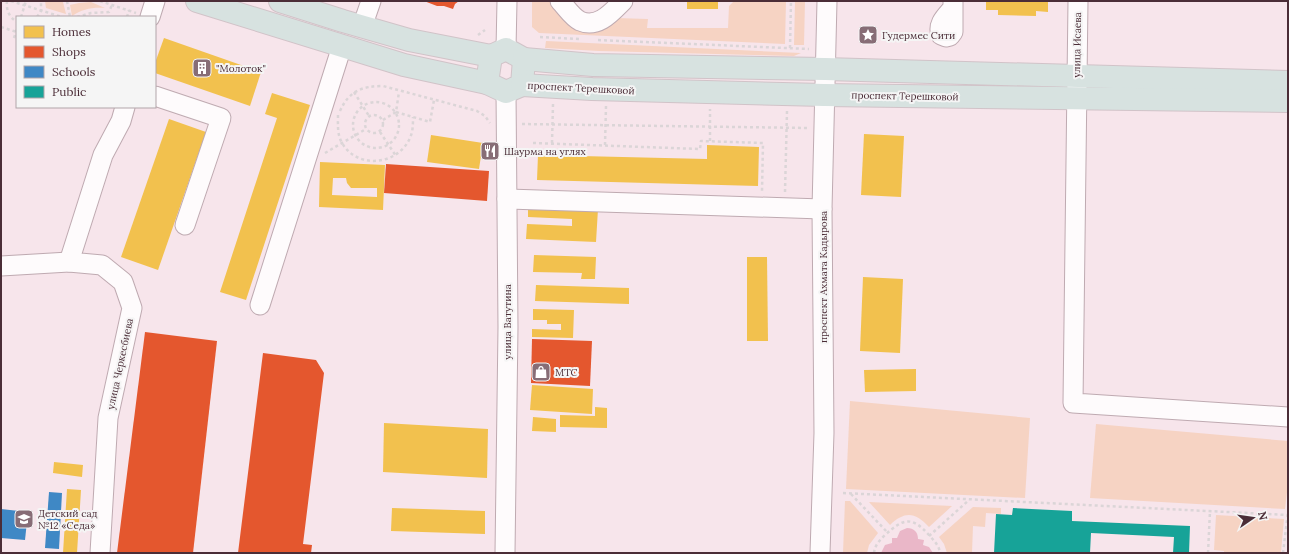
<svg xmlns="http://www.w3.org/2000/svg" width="1289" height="554" viewBox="0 0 1289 554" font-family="Lora,serif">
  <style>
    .green { fill: #f6d3c3 }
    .water { fill: #eab7c8 }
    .homes { fill: #f2c14e; fill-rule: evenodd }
    .shops { fill: #e4572e }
    .schools { fill: #3f88c5 }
    .public { fill: #17a398 }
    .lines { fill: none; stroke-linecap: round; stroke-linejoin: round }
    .minor-casing { stroke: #bfaab1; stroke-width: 21 }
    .major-casing { stroke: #d1c3c8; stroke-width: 24 }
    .path { stroke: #dbd5d7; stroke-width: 2.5; stroke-dasharray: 3 3; stroke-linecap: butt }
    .minor { stroke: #fefbfc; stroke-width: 19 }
    .major { stroke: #d7e2e0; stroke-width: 22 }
    .labels { text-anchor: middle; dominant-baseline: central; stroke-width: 4; stroke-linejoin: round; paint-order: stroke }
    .poi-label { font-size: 10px; fill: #4b2d37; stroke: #f5f5f5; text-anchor: start }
    .street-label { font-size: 10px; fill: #4b2d37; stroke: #f5f5f5 }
  </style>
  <rect width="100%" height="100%" fill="#f7e5eb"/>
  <g class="green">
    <polygon points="45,1 59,1 63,2 66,14 46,8"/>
    <polygon points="532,1 551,1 571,21 616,18 648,19 647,28 728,28 729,6 734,1 786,1 785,44 539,33 532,27"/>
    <polygon points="795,1 805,1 804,45 794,45"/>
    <path d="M91,2L105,8C93,7 82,9 72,16L70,5L79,3Z"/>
    <polygon points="546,41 801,53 794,56 599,51 545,48"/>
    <polygon points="850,401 1030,418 1025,498 846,489"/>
    <polygon points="1096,424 1288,441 1288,484 1285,509 1090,498"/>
    <polygon points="845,501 850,501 878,533 869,545 867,553 843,553"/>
    <path d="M869,502L952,506L929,527C915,512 905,511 890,525Z"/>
    <polygon points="973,507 1001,508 1001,514 986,513 985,527 973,526 972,553 947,553 944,544 939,537"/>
    <polygon points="1216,515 1284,519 1281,553 1224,553 1224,551 1214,550"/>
  </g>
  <path class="water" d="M907,528C914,528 918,532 918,539L924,540L923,545L929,547L933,553H881L885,545L892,543V538H897L900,531Z"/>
  <g class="homes">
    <rect x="687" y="1" width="31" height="8"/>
    <polygon points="986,1 1048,1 1048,12 1036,11 1036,16 998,15 998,10 986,10"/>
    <polygon points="164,38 261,72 250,106 155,73 155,63"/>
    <polygon points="272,93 310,105 246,300 220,292 277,118 265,114"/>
    <polygon points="169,119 206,132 158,270 121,257"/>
    <polygon points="864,134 904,136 901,197 861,195"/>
    <polygon points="431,135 483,143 479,169 427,162"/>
    <polygon points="707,145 759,147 758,186 537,180 538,155 707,159"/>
    <path d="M320,162L385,165L383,210L319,207ZM333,178H346L347,183L351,188H377V197L332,195Z"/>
    <polygon points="528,205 598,209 596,242 526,239 527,224 572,226 572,219 528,217"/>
    <polygon points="534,255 596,257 595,279 581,279 582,273 533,272"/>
    <polygon points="747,257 767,257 768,341 747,341"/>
    <polygon points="863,277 903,279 900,353 860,351"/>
    <polygon points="536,285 629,288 629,304 535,301"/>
    <polygon points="533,309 574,310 573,338 532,337 532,329 561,330 561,324 547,324 547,320 533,320"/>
    <polygon points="916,369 916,391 865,392 864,370"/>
    <polygon points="532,385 593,389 592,414 530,410"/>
    <polygon points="595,407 607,408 607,428 560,427 560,415 595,416"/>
    <polygon points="533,417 556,419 556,432 532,431"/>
    <polygon points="384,423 488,429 487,478 383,472"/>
    <polygon points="54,462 83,465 82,477 53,473"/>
    <polygon points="67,489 81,490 77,553 63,553"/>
    <polygon points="392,508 485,511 485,534 391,531"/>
  </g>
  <g class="shops">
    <polygon points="424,1 459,1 455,4 453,9 444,6 437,6"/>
    <polygon points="386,164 489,171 487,201 384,193"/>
    <polygon points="145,332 217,341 193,553 117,553"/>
    <polygon points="532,339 592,341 590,386 531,383"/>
    <polygon points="263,353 316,360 324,373 303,544 312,545 311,553 238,553"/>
  </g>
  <g class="schools">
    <polygon points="49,492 62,493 59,549 45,548"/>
    <polygon points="1,509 28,512 25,540 1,538"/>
  </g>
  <polygon class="public" points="1013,508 1072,511 1072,521 1190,526 1189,553 1173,553 1174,537 1091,533 1090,553 994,553 996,514 1012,515"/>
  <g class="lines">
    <g class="minor-casing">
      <g id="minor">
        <path d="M560,1C566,7 572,17 580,21C598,29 612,12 623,1"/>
        <polyline points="1078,1 1073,403 1288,417"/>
        <path d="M952,9C945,17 937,24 941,35L946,37L950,36L953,32V1"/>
        <polyline points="150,17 155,1"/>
        <polyline points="362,27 371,1"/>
        <polyline points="506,49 507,1"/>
        <polyline points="155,96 221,118 185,225"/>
        <polyline points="507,199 822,209"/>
        <polyline points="1,266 69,262"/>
        <polyline points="260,305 342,46"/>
        <polyline points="100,553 108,418 132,308 123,282 102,265 69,262 103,155 121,121 125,107"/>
        <polyline points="505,553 508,327 506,92"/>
        <polyline points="820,553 824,433 822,209 827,1"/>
      </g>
    </g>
    <g class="major-casing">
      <g id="major">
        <polyline points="197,1 404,65 487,83"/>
        <polyline points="280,1 343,21 409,40 491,56"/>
        <polygon points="506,49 524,59 522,85 506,92 487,83 491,56"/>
        <polyline points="524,59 593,65 825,69 1288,82"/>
        <polyline points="522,85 592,89 824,95 1288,101"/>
      </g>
    </g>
    <g class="path">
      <path d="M7,1C6,10 9,17 17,22"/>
      <polyline points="11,1 62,17"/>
      <polyline points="67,1 70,17"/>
      <polyline points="100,1 136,13"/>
      <polyline points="21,17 26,1"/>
      <polyline points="37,17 41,11 41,1"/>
      <polyline points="77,17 91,13 109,12 112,5"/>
      <polyline points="127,17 129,10"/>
      <polyline points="1,27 17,32"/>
      <polyline points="478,35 485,30"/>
      <polyline points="540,37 579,39"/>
      <polyline points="14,38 17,29"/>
      <polyline points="598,40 809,49"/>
      <polyline points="790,48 791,1"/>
      <polyline points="354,92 369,116"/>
      <circle cx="376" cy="125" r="23"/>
      <path d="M340,111C349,91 362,86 383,86L477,111L485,116L490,123"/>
      <polyline points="396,112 430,122 434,100"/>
      <circle cx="374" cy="124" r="9"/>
      <path d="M338,115C338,125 337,134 342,143C359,172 404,164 412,132C413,127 413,121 413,117"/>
      <polyline points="383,120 396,112 399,92"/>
      <polyline points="522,124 809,128"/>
      <polyline points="380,132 396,156"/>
      <polyline points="710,141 710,109"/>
      <polyline points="533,143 700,149 701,141 763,143 762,191"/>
      <polyline points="552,143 553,104"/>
      <polyline points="605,145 606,106"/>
      <polyline points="325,153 366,129"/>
      <polyline points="785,192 787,111"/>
      <polyline points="843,493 1288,515"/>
      <polyline points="851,494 888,533"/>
      <polyline points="929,536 969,500"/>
      <path d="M874,553C875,545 879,541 885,535C903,519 911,515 929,535C934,541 939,545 940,553"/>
      <polyline points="1208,553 1210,511"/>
      <polyline points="1283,553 1288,512"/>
    </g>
    <use href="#minor" class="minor"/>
    <use href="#major" class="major"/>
  </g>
  <defs>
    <g id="sight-square" transform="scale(1)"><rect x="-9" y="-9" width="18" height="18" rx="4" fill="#876d76" stroke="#f5f5f5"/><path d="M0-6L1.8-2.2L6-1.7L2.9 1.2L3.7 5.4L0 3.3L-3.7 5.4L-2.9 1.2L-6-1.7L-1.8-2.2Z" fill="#fff"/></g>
    <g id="building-square" transform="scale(1)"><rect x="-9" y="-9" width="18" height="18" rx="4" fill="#876d76" stroke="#f5f5f5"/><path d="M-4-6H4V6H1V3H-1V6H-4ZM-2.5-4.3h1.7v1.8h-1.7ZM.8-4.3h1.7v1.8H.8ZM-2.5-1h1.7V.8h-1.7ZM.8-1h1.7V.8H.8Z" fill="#fff"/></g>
    <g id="restaurant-square" transform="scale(1)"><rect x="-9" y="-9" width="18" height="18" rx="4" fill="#876d76" stroke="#f5f5f5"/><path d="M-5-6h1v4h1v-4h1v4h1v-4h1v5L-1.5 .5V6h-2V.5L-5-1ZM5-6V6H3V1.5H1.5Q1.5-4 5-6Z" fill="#fff"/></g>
    <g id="shop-square" transform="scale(1)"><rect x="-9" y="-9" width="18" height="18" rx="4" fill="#876d76" stroke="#f5f5f5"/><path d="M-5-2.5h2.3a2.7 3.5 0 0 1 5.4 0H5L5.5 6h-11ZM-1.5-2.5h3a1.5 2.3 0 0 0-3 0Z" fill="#fff"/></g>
    <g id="school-square" transform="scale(1)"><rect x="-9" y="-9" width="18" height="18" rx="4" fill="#876d76" stroke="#f5f5f5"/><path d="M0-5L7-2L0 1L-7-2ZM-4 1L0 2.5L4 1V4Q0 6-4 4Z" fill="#fff"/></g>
  </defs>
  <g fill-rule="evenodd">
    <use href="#sight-square" x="868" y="35"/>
    <use href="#building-square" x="202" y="68"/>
    <use href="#restaurant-square" x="490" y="151"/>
    <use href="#shop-square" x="541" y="372"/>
    <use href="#school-square" x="24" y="519"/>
  </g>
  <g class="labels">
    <g class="poi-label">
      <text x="882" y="35">Гудермес Сити</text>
      <text x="216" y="68">"Молоток"</text>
      <text x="504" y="151">Шаурма на углях</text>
      <text x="555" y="372">МТС</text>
      <text x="38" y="513">Детский сад<tspan x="38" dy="12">№12 «Седа»</tspan></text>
    </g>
    <g class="street-label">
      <text transform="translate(1077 45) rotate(-89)">улица Исаева</text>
      <text transform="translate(581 88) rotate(3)">проспект Терешковой</text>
      <text transform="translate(905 96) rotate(1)">проспект Терешковой</text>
      <text transform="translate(823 277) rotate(-90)">проспект Ахмата Кадырова</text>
      <text transform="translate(507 322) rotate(-90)">улица Ватутина</text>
      <text transform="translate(120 364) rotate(-78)">улица Черкесбиева</text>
    </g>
  </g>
  <rect width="1289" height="554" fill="none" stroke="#4b2d37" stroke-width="4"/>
  <rect x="16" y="16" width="140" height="92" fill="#f5f5f5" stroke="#b1a5a9"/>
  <rect x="24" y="26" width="20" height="12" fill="#f2c14e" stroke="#b1a5a9"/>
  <text x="52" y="36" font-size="12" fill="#4b2d37">Homes</text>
  <rect x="24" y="46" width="20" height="12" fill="#e4572e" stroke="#b1a5a9"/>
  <text x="52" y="56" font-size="12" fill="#4b2d37">Shops</text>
  <rect x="24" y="66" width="20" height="12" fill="#3f88c5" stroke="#b1a5a9"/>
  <text x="52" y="76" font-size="12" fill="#4b2d37">Schools</text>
  <rect x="24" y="86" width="20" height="12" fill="#17a398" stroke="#b1a5a9"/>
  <text x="52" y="96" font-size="12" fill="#4b2d37">Public</text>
  <g transform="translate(1253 518) rotate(77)" stroke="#f5f5f5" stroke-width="3" paint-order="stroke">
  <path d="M0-3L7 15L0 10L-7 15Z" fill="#4b2d37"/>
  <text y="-6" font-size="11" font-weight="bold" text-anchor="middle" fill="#4b2d37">N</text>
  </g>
</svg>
